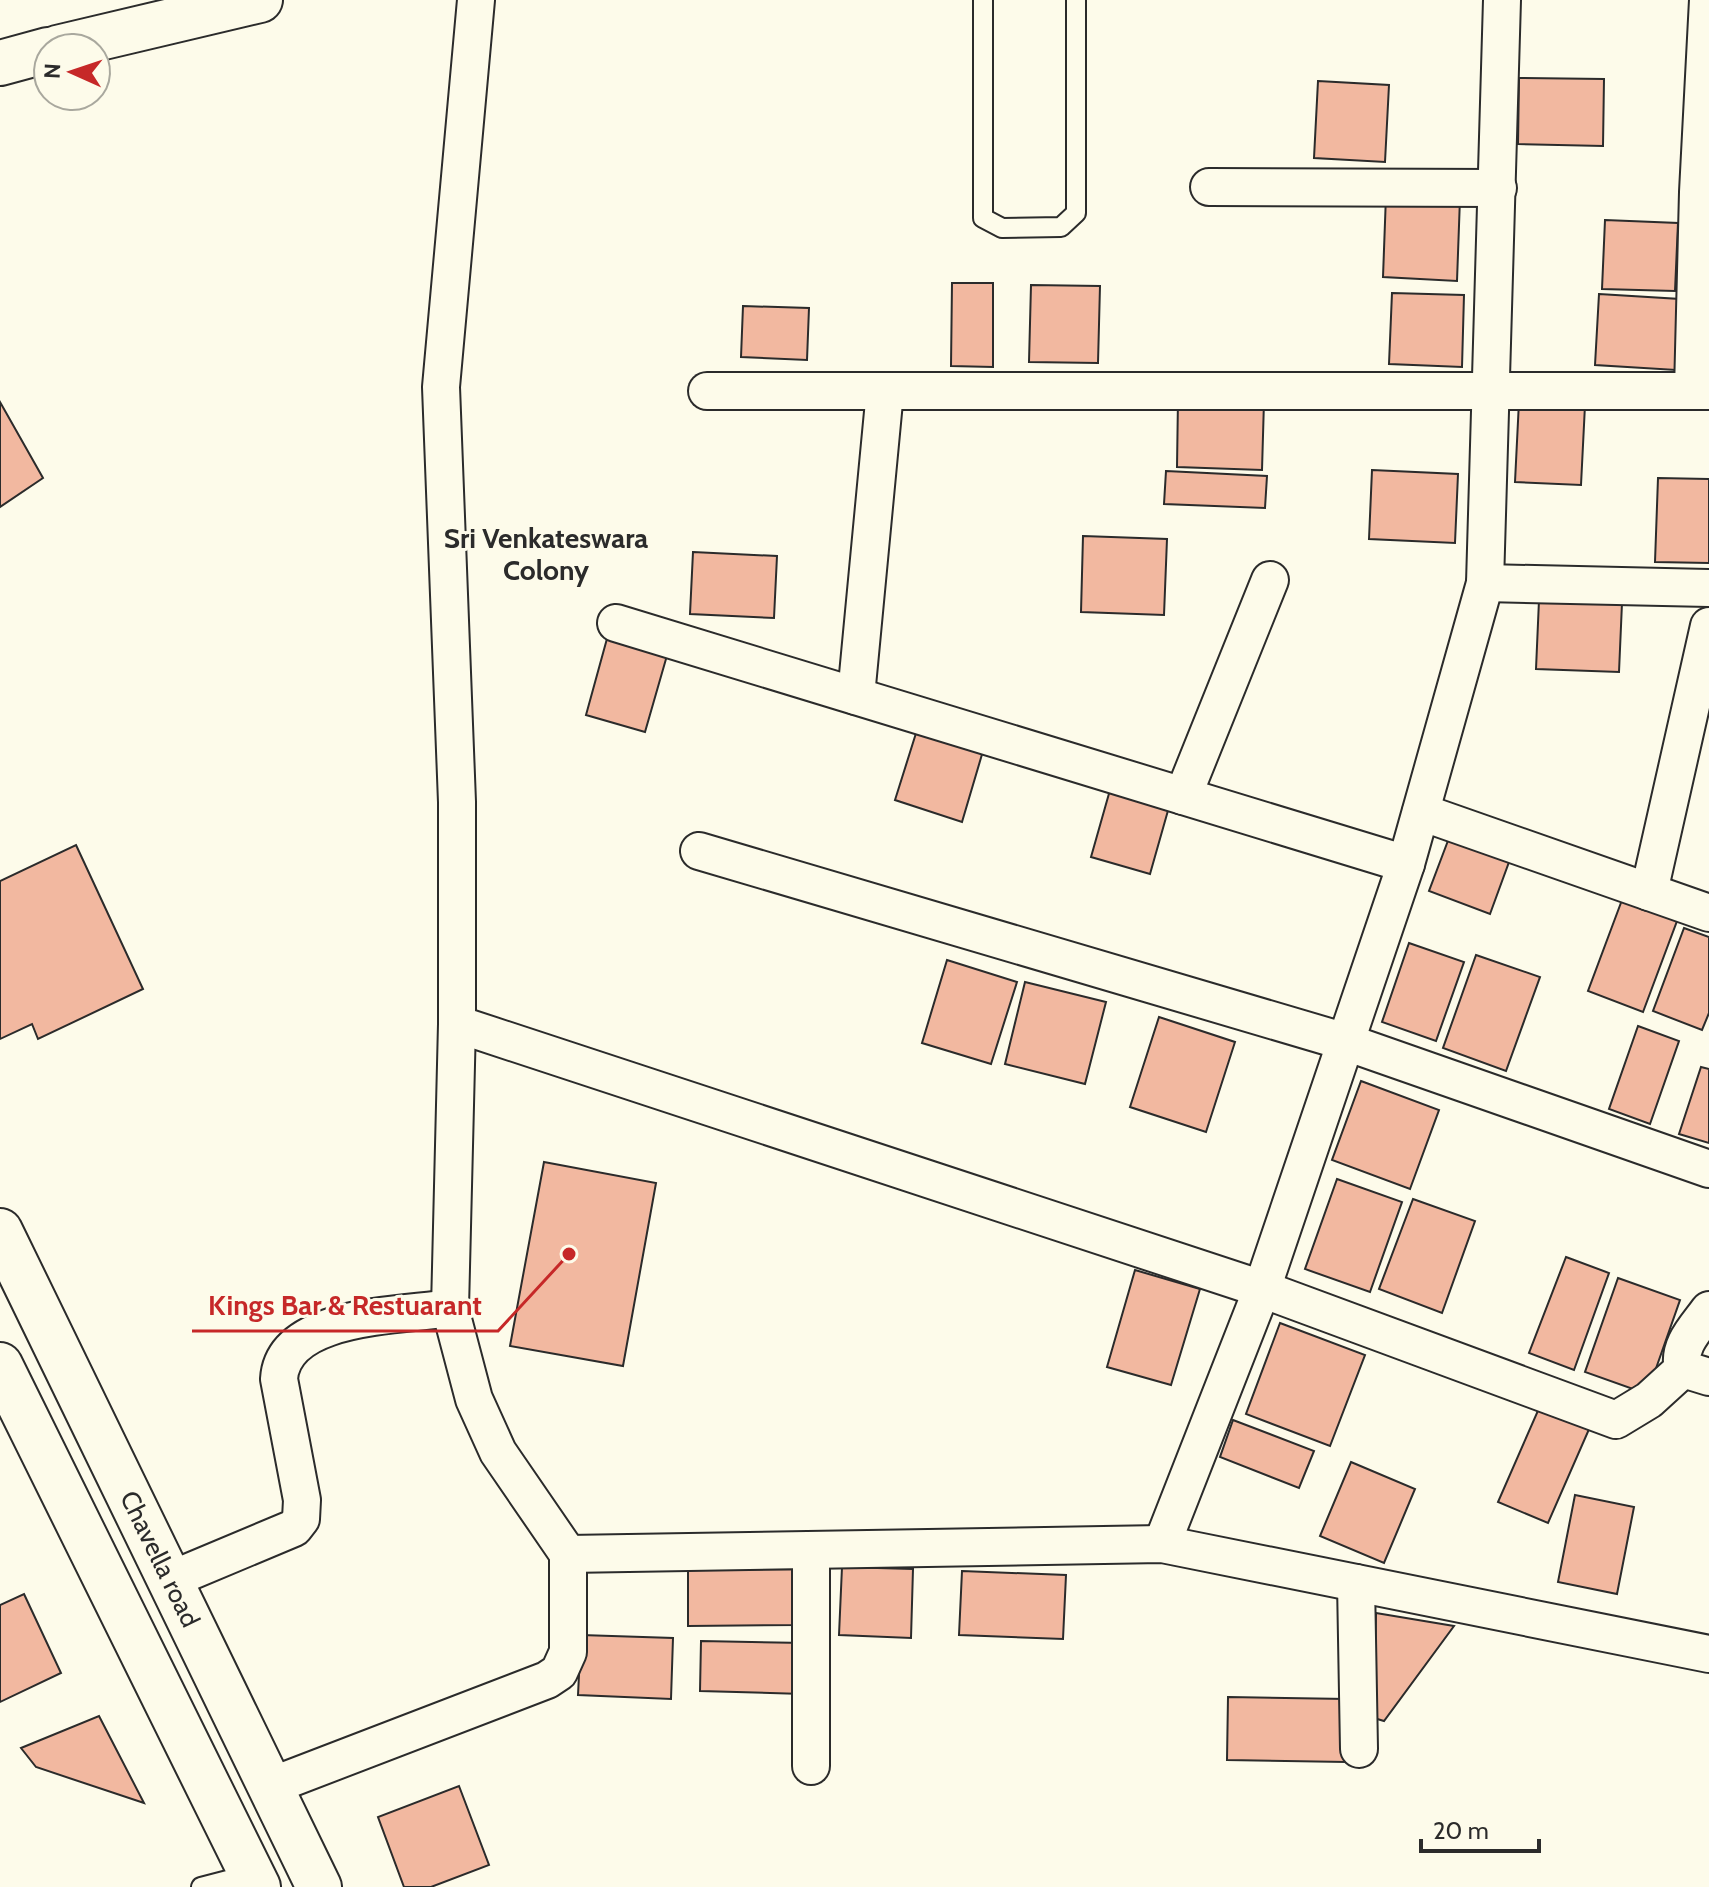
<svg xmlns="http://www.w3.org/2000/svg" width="1709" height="1887" viewBox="0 0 1709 1887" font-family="Cabin,sans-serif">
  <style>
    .building { fill: #f2b8a0; stroke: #2b2b2b; stroke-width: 2 }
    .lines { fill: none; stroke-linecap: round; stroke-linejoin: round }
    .lane-casing { stroke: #2b2b2b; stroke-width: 22 }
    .street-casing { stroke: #2b2b2b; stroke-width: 40 }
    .secondary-casing { stroke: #2b2b2b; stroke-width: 48 }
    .highway-casing { stroke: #2b2b2b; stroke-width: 48 }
    .lane { stroke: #fdfbea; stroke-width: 18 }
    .street { stroke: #fdfbea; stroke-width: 36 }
    .secondary { stroke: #fdfbea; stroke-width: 44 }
    .highway { stroke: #fdfbea; stroke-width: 44 }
    .labels { text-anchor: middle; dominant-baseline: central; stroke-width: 6; stroke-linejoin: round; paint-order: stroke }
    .street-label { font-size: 26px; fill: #2b2b2b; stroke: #fdfbea }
    .neighbourhood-label { font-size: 28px; font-weight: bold; fill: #2b2b2b; stroke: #fdfbea }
    .leader { fill: none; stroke: #c62828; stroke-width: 3 }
    .callout-dot { fill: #c62828; stroke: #fdfbea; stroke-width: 3 }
    .callout-label { font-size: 28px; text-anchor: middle; font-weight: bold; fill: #c62828; stroke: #fdfbea; stroke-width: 6; stroke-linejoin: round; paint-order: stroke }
  </style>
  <rect width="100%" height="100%" fill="#fdfbea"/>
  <g class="building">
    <polygon points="1519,78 1604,79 1603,146 1518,144"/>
    <polygon points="1318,81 1389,85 1385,162 1314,158"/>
    <polygon points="1386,195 1460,198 1457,281 1383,277"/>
    <polygon points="1605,220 1678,223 1675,291 1602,289"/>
    <polygon points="952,283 993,283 993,367 951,366"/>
    <polygon points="1031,285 1100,286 1098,363 1029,362"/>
    <polygon points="1392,293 1464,295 1462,367 1389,364"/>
    <polygon points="1599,294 1680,299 1676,370 1595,365"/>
    <polygon points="743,306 809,308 807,360 741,357"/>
    <polygon points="1178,399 1264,401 1262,470 1177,467"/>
    <polygon points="1519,401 1585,405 1581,485 1515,482"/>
    <polygon points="0,402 43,478 0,507"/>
    <polygon points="1372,470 1458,474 1455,543 1369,539"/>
    <polygon points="1166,471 1267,476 1265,508 1164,504"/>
    <polygon points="1658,478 1709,479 1709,563 1655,562"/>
    <polygon points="1083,536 1167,539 1164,615 1081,612"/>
    <polygon points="693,552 777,556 774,618 690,614"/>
    <polygon points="1539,600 1622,603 1619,672 1536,669"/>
    <polygon points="608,635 668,652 645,732 586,715"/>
    <polygon points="917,730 983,751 962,822 895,800"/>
    <polygon points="1110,790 1169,807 1150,874 1091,857"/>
    <polygon points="1449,838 1509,862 1490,914 1429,891"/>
    <polygon points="76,845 143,989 38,1039 32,1024 0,1039 0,881"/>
    <polygon points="1622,900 1677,921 1643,1012 1588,991"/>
    <polygon points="1684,928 1709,937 1709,1013 1702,1030 1653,1011"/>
    <polygon points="1409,943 1464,962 1436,1041 1382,1022"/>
    <polygon points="1476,955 1540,977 1506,1071 1443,1048"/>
    <polygon points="947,960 1017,982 991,1064 922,1043"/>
    <polygon points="1025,982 1106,1002 1085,1084 1005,1064"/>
    <polygon points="1159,1017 1235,1042 1206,1132 1130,1107"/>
    <polygon points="1638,1026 1679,1041 1650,1124 1609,1109"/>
    <polygon points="1701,1067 1709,1069 1709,1143 1679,1134"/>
    <polygon points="1361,1081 1439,1110 1410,1189 1332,1160"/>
    <polygon points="544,1162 656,1183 623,1366 510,1346"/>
    <polygon points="1337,1179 1402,1202 1370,1292 1305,1269"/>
    <polygon points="1413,1199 1475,1221 1442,1313 1379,1289"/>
    <polygon points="1566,1257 1609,1273 1574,1370 1529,1353"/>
    <polygon points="1135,1270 1200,1289 1171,1385 1107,1367"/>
    <polygon points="1618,1278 1680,1300 1647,1394 1585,1372"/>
    <polygon points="1280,1323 1365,1355 1330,1446 1246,1414"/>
    <polygon points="1540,1406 1590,1427 1548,1523 1498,1502"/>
    <polygon points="1233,1420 1314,1451 1299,1488 1220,1457"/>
    <polygon points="1351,1462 1415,1489 1384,1563 1320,1536"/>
    <polygon points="1575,1495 1634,1507 1617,1594 1558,1582"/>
    <polygon points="842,1567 913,1569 911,1638 839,1635"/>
    <polygon points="797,1569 797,1625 688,1626 688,1570"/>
    <polygon points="962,1571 1066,1575 1063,1639 959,1635"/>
    <polygon points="24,1594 61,1673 0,1702 0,1605"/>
    <polygon points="1376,1613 1454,1626 1384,1721 1374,1718"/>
    <polygon points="581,1635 673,1638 671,1699 578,1695"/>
    <polygon points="701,1641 805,1643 803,1694 700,1691"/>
    <polygon points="1228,1697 1347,1699 1346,1762 1227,1760"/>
    <polygon points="99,1716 144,1803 36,1767 21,1748"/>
    <polygon points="459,1786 489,1865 431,1887 404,1887 378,1817"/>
  </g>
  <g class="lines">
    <g class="lane-casing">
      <g id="lane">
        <polyline points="983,0 983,218 1002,228 1061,227 1076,213 1076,0"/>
        <polyline points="201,1887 251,1874"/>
      </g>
    </g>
    <g class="street-casing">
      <g id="street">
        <polyline points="1209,187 1498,188"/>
        <polyline points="707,391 1709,391"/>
        <polyline points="1693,391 1698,192 1708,0"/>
        <polyline points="1485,583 1709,588"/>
        <polyline points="616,623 1406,864"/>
        <polyline points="856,696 885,391"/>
        <polyline points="1183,796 1270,580"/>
        <polyline points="1421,812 1709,913"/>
        <polyline points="699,851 1346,1042 1709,1169"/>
        <polyline points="1649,892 1709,626"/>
        <polyline points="457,1024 1262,1289 1616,1420 1649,1400 1683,1369"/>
        <path d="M1709,1310C1696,1328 1677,1346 1683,1369L1709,1377"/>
        <polyline points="1162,1544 1262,1289 1406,864 1485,583 1502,0"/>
        <polyline points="568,1554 1162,1544 1709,1654"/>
        <path d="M170,1580L294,1528L301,1519L302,1500L279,1379C283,1314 400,1316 450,1308"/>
        <polyline points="1356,1583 1359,1749"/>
        <polyline points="811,1766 811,1550"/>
        <polyline points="271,1786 547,1680 559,1672 568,1652 568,1554 498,1452 474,1399 450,1308 457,1024 457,802 441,387 476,0"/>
      </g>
    </g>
    <g class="secondary-casing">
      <g id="secondary">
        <polyline points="57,48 260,0"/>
        <polyline points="0,63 48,50"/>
      </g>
    </g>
    <g class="highway-casing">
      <g id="highway">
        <polyline points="0,1231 319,1887"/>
        <polyline points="0,1365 258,1887"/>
      </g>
    </g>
    <use href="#lane" class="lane"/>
    <use href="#street" class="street"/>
    <use href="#secondary" class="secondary"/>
    <use href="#highway" class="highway"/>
  </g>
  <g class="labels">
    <g class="street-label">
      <text transform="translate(160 1559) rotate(64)">Chavella road</text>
    </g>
    <g class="neighbourhood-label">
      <text x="546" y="538">Sri Venkateswara<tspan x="546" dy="32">Colony</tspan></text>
    </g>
  </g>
  <path class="leader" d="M569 1254L498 1331H192"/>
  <circle class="callout-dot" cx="569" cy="1254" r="8"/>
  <g class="callout-label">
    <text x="345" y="1315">Kings Bar &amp; Restuarant</text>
  </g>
  <g transform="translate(72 72) rotate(273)"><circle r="38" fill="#fdfbea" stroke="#a9a89e" stroke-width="2"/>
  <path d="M0-6L14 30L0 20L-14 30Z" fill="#c62828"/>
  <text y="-12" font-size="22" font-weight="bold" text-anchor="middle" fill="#2b2b2b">N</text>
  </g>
  <path d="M1421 1839v12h118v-12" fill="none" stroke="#2b2b2b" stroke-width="4"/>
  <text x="1433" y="1839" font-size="24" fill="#2b2b2b" stroke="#fdfbea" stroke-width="6" paint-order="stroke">20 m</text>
</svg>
